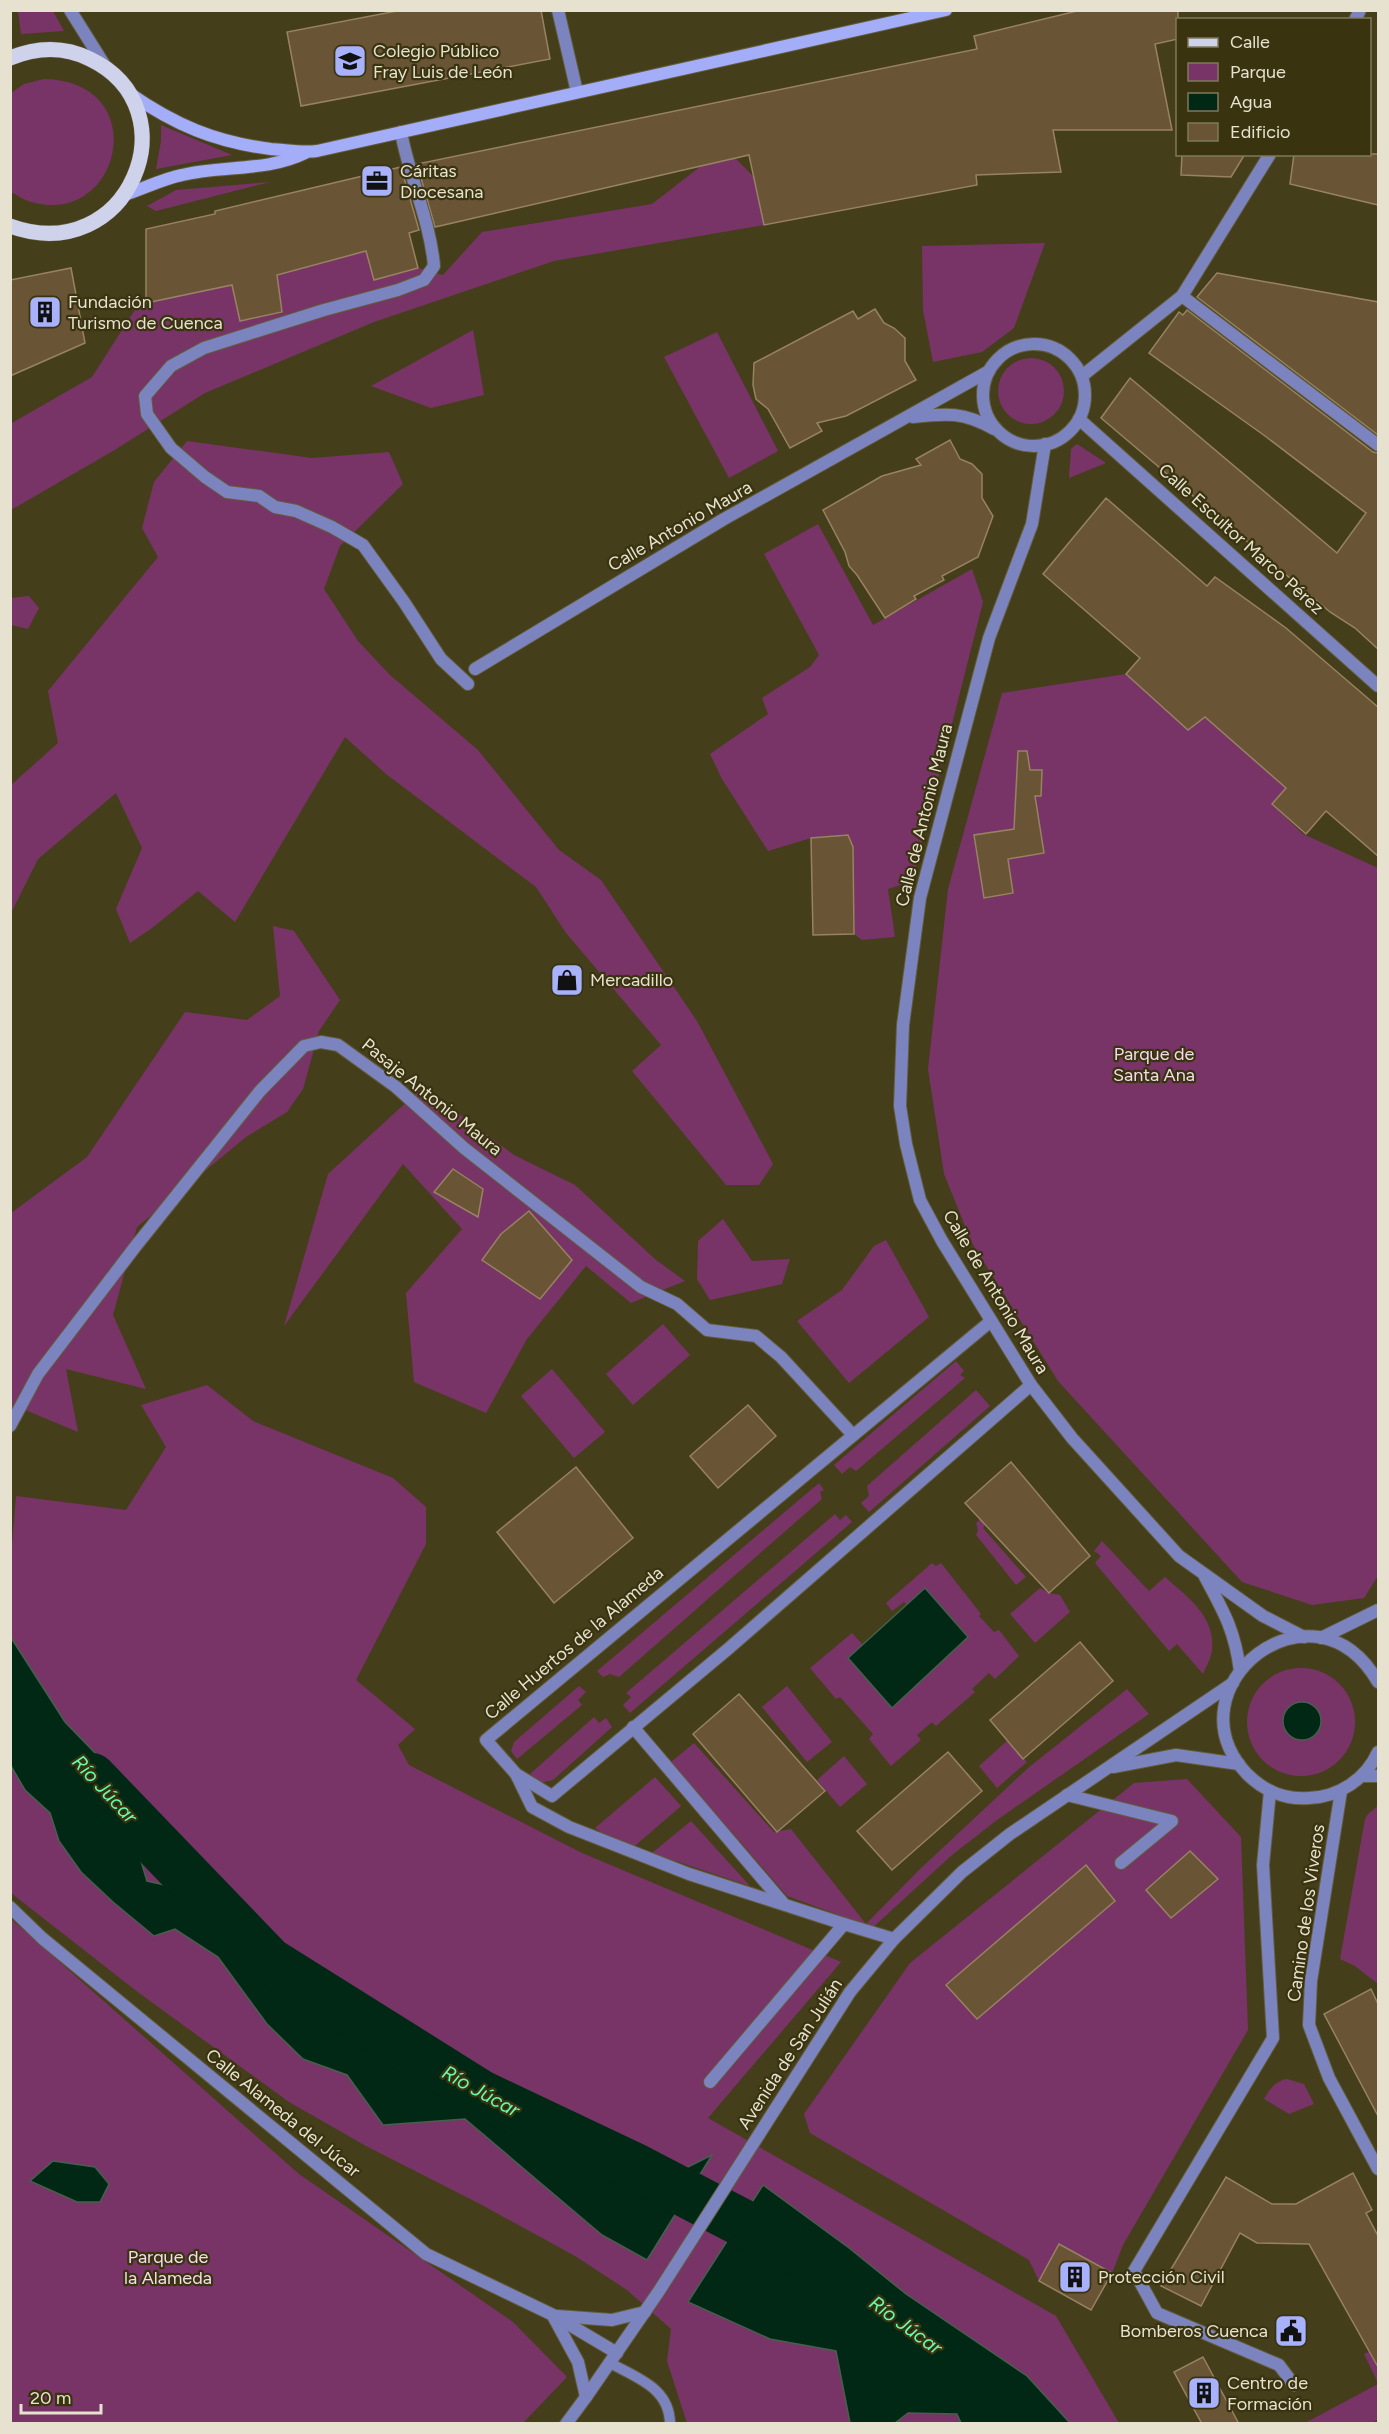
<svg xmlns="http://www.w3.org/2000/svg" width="1389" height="2434" viewBox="0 0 1389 2434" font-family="Figtree,sans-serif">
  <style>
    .green { fill: #783467 }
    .water { fill: #012815; stroke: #46604d; stroke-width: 1.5 }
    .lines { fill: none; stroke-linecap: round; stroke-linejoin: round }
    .river { stroke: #012815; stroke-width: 48 }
    .building { fill: #695536; stroke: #978261; stroke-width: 1.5 }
    .lane-casing { stroke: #625c3b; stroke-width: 12 }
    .street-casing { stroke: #625c3b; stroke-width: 14 }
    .secondary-casing { stroke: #625c3b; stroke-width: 14 }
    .primary-casing { stroke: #625c3b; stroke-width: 16 }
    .lane { stroke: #7c84bf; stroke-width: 10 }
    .street { stroke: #7c84bf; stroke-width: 12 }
    .secondary { stroke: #a3adf8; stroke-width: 12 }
    .primary { stroke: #ced2eb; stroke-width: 15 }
    .labels { text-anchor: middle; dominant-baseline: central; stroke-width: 4.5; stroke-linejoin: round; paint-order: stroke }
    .poi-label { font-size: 18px; fill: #e6e2cf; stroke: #3a3310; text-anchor: start }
    .street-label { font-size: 18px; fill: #e6e2cf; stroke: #3a3310 }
    .park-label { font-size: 18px; fill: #f3dbeb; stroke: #3a3310 }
    .water-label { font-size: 20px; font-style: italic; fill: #63fcaf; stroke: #3a3310 }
  </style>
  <rect width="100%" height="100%" fill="#453e1b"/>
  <g class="green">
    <polygon points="18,11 53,11 64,31 21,34"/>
    <path d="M44,79C154,81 122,228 31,202C24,200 17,195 11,192V93L24,84Z"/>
    <polygon points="161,125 232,155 156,169 161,141"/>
    <polygon points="735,158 753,176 764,225 554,261 374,322 205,393 113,451 11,510 10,424 92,377 136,308 146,303 232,285 240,321 282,313 277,275 366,251 374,280 418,268 443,275 482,232 652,204 701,166"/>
    <polygon points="270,182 156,211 147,206 176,190"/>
    <polygon points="1045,243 1014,328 982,352 933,362 923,310 922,246"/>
    <polygon points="473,330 484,395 431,408 371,386"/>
    <polygon points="717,332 778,451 729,478 664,357"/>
    <circle cx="1031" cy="391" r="33"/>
    <polygon points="187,441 312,458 389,452 403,484 340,546 324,589 358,641 390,675 478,750 559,850 601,880 697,1021 773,1164 759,1185 726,1185 632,1071 661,1045 566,933 536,887 386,774 345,737 235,922 198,891 152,928 130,943 116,909 142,848 116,793 38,859 11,913 11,785 58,743 48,691 158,557 142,528 154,482"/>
    <polygon points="1077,444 1106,463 1069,478 1071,449"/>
    <polygon points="818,524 873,625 972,569 983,602 912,881 888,889 895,937 862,940 854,934 853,847 848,835 811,838 768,851 722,779 710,754 768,714 762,698 810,667 819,655 764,554"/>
    <polygon points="29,596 39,608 28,629 11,625 11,598"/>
    <polygon points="1126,674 1188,729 1205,717 1269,773 1295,778 1272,804 1303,834 1378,868 1378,1576 1364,1598 1312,1605 1242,1582 1058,1381 972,1243 944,1174 928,1069 948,889 1002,693"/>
    <polygon points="273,926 294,931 340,1000 319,1031 303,1089 287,1112 246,1137 137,1227 113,1315 146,1389 66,1369 78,1432 18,1407 11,1418 11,1213 87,1157 185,1012 247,1020 280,996"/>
    <polygon points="423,1087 514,1155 575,1185 656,1260 685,1281 631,1303 586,1266 527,1339 486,1413 414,1382 406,1293 462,1229 403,1164 284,1326 328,1174"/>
    <polygon points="723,1219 752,1261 790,1259 782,1284 710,1300 697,1279 698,1241"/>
    <polygon points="886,1240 929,1317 849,1383 797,1321 842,1290 874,1246"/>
    <polygon points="663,1324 690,1355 633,1405 606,1374"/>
    <polygon points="956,1361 964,1371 960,1375 965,1378 856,1471 850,1467 842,1474 834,1465"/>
    <polygon points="552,1369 605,1432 574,1458 521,1396"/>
    <polygon points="207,1385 253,1421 393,1478 426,1507 426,1544 356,1680 415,1729 398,1745 409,1765 582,1853 841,1962 708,2118 1056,2316 1119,2423 687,2423 667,2361 671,2329 627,2290 575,2256 480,2204 366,2146 289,2102 139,1993 11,1893 10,1544 12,1545 16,1496 126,1510 166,1447 141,1405"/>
    <polygon points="976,1390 990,1406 869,1512 861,1503 869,1496 867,1486"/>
    <polygon points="819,1483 824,1490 820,1492 822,1499 619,1677 610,1674 603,1677 597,1671"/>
    <polygon points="835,1514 840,1520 846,1515 852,1522 630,1713 623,1705 631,1697 626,1693"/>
    <polygon points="981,1519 986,1523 983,1528 1026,1577 1016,1585 976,1535 978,1530 976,1523"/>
    <path d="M1102,1541L1149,1591L1165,1577C1187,1597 1216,1616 1212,1651C1211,1658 1206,1667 1203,1674L1177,1644L1169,1651L1095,1563L1101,1556L1094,1551Z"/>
    <polygon points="932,1563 936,1566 941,1563 981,1614 979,1616 994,1632 999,1630 1019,1656 995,1679 989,1673 972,1689 975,1692 936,1726 932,1722 917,1735 921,1740 891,1766 869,1739 873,1734 840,1697 836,1699 810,1668 852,1633 863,1645 848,1658 892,1708 967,1637 925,1589 907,1605 904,1602 892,1611 886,1603"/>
    <polygon points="1040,1588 1049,1593 1060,1595 1070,1612 1035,1643 1010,1614"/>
    <circle cx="1301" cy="1722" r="54"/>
    <polygon points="579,1686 586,1692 578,1700 582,1705 517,1759 511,1751 514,1742"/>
    <polygon points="787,1686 832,1742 807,1762 762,1707"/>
    <polygon points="1127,1689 1149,1714 997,1820 952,1855 870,1930 866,1925 787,1896 671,1762 694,1743 774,1832 791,1829 866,1924 918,1871 1028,1768"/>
    <polygon points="594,1717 599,1723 606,1718 612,1727 553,1780 540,1783 530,1774"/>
    <polygon points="1008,1740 1027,1762 997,1788 979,1766"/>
    <polygon points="844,1756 867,1784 840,1807 817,1780"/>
    <polygon points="655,1777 681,1806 629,1851 595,1828"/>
    <polygon points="1187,1779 1241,1837 1248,2030 1123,2245 1112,2273 1059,2244 1039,2281 1029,2260 810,2133 804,2114 910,1963 1134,1783"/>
    <polygon points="1378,1806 1378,1984 1355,1966 1340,1959 1365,1819 1368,1814"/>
    <polygon points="691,1821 750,1886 652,1853"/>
    <polygon points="10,1918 299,2174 513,2322 567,2377 523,2423 11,2423"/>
    <path d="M1287,2079L1304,2084L1314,2104L1289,2114L1264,2099C1270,2089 1275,2081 1287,2079Z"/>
    <polygon points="1378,2348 1378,2383 1364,2354"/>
    <polygon points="1378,2384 1378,2420 1371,2423 1305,2423"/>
  </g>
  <g class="water">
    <polygon points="925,1588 968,1637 892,1708 848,1658"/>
    <polygon points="10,1636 65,1722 128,1787 138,1811 136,1845 147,1881 224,1898 271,1935 307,1977 303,1992 346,1997 383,2013 414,2034 406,2061 453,2055 571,2116 555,2124 563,2149 602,2139 682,2170 712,2155 647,2260 602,2235 465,2119 383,2125 347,2075 303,2059 267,2024 218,1957 175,1929 154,1936 113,1902 81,1872 59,1841 50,1813 25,1790 11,1766"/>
    <circle cx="1302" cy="1721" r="19"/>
    <polygon points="53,2161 95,2167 109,2184 100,2202 77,2202 30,2181"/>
    <polygon points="763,2185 849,2248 906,2294 1027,2376 1070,2423 961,2423 957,2414 908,2413 895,2423 850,2423 836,2351 770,2339 688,2302"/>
  </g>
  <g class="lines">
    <polyline class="river" points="92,1777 269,1961 481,2094 637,2168 798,2252"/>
  </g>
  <g class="building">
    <polygon points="402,10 541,10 550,59 301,106 287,32"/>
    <polygon points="1081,10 1178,10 1178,39 1155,44 1172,130 1053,130 1061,172 976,175 977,185 764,225 749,155 435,227 417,164 977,49 974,36"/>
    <polygon points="1182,154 1245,154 1231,177 1181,175"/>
    <polygon points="1294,154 1378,154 1378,205 1290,184"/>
    <polygon points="401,167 419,230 409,233 418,268 374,280 366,251 277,275 282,312 240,321 232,285 146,303 146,229 215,214 215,211"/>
    <polygon points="71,268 85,343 10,376 10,280"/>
    <polygon points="1217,273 1378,302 1378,435 1197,297"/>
    <polygon points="875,309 884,323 894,328 905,338 905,361 916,380 846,416 817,423 822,431 790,448 768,409 756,399 753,385 754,363 853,311 858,319"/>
    <polygon points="1187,310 1373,452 1378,453 1378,649 1355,628 1330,612 1101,418 1130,378 1337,553 1366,513 1265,436 1149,353 1179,312 1183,315"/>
    <polygon points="950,440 960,459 972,464 982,474 982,498 993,516 978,557 942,576 944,580 914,596 916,599 885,618 857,575 849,566 845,552 823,510 882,476 921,465 916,459"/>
    <polygon points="1106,498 1207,586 1215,577 1286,628 1378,707 1378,856 1326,811 1306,834 1272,804 1286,788 1205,717 1188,730 1126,674 1140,658 1043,574"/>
    <polygon points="1018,751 1027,751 1030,770 1042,770 1041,796 1035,796 1044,853 1008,859 1013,893 984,898 974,835 1014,829"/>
    <polygon points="848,835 853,847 854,934 813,935 811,838"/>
    <polygon points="453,1169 483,1189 478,1217 434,1192"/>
    <polygon points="529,1211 572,1260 540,1299 482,1260 501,1234"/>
    <polygon points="748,1405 776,1436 718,1488 690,1456"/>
    <polygon points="1011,1462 1090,1556 1049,1593 965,1503"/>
    <polygon points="576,1467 633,1538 554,1603 497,1532"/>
    <polygon points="1080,1642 1113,1681 1023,1759 990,1720"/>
    <polygon points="739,1694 825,1791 777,1832 693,1734"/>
    <polygon points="948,1752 982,1791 892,1870 857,1831"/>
    <polygon points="1190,1851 1218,1879 1171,1918 1146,1890"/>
    <polygon points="1086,1865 1115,1901 977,2019 946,1985"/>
    <polygon points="1371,1989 1378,2004 1378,2116 1324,2014"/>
    <polygon points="1353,2173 1372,2210 1366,2213 1378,2236 1378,2367 1309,2244 1257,2243 1240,2233 1201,2306 1161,2286 1226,2177 1272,2204 1296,2204"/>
    <polygon points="1059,2244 1112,2273 1091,2310 1039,2281"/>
    <polygon points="1203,2357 1239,2424 1202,2424 1174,2372"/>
  </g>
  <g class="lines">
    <g class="lane-casing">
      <path id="lane" d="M610,2363C637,2378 670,2388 670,2424"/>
    </g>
    <g class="street-casing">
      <g id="street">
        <polyline points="70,10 107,69"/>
        <polyline points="558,10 577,92"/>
        <polyline points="1355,20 1360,10"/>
        <path d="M401,132C409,177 430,220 434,266L424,280L398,290L324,310L204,348L171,366L145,396L147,414L171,448L205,477L227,492L259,496L275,507L296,511L332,527L363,545L404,602L441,659L468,684"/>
        <polyline points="1182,296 1378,445"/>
        <circle cx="1034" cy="395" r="51"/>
        <polyline points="1082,376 1182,296 1270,154"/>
        <path d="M913,417C947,413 964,412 994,429"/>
        <polyline points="1079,419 1378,686"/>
        <polyline points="1045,444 1032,524 989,638 920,898 903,1025 900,1106 906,1144 920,1200 942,1241 1031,1385 1072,1438 1179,1556 1263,1616 1304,1637"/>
        <polyline points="475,669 724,519 989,371"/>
        <polyline points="991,1321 486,1740 516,1774 552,1796 728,1649 1031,1385"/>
        <polyline points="10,1426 38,1374 135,1247 260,1091 304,1046 321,1042 338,1045 396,1087 464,1148 641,1287 677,1304 707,1330 756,1336 781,1357 853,1435"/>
        <path d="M1205,1577C1224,1612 1235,1631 1240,1671"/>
        <polyline points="1321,1638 1378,1610"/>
        <path d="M1378,1682C1313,1570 1166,1688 1247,1774C1264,1791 1286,1800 1309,1798C1339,1797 1366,1779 1378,1752"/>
        <polyline points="633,1727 783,1903"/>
        <polyline points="1113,1767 1176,1755 1239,1764"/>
        <polyline points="516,1774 532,1807 569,1827 689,1874 844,1924"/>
        <polyline points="1362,1776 1378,1776"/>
        <polyline points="1270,1791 1263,1865 1273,2038 1134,2271 1157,2313 1279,2365 1294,2385"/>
        <polyline points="1341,1791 1311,1981 1309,2025 1329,2078 1378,2169"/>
        <polyline points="1067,1795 1172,1821 1121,1863"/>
        <polyline points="10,1907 42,1938 426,2254 553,2315 617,2353"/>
        <polyline points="710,2082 844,1924 894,1939"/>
        <polyline points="553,2316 578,2362 586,2397"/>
        <polyline points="557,2316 612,2320 645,2312"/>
        <polyline points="566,2424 586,2397 659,2291 850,1992 894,1939 962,1872 1010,1834 1233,1683"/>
      </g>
    </g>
    <g class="secondary-casing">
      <g id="secondary">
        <path d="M129,93C175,125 215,142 271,149C287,150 302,153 317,151L946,10"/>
        <path d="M124,195C143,189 162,179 182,175C223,165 266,172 305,153"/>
      </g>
    </g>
    <g class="primary-casing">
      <path id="primary" d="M10,58C37,47 64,46 90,59C194,109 129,269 10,226"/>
    </g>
    <use href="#lane" class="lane"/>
    <use href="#street" class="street"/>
    <use href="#secondary" class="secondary"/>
    <use href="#primary" class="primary"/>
  </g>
  <defs>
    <g id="school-square" transform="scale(1.725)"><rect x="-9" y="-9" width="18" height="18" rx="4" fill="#a7b1fc" stroke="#3a3310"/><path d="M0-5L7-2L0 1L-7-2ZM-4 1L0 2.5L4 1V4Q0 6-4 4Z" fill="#111"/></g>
    <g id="office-square" transform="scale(1.725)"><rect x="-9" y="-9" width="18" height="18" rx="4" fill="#a7b1fc" stroke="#3a3310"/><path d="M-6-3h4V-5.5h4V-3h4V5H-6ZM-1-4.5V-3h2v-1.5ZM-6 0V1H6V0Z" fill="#111"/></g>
    <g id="building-square" transform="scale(1.725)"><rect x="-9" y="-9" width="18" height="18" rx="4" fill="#a7b1fc" stroke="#3a3310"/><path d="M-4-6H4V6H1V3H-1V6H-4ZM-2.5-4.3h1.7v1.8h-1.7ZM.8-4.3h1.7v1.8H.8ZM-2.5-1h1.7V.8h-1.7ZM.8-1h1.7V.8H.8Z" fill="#111"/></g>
    <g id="shop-square" transform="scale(1.725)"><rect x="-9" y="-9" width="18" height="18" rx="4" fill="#a7b1fc" stroke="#3a3310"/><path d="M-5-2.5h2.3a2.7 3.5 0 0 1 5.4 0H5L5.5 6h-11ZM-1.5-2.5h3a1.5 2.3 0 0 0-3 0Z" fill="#111"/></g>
    <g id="civic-square" transform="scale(1.725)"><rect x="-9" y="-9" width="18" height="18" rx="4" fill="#a7b1fc" stroke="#3a3310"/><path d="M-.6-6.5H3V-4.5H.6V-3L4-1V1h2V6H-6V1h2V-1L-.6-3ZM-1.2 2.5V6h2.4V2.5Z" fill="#111"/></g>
  </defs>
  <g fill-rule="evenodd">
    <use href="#school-square" x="350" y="61"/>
    <use href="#office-square" x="377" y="181"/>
    <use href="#building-square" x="45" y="312"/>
    <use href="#shop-square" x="567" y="980"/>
    <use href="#building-square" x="1075" y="2277"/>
    <use href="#civic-square" x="1291" y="2331"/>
    <use href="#building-square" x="1204" y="2393"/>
  </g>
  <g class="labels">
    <g class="poi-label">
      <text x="373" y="51">Colegio Público<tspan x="373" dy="21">Fray Luis de León</tspan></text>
      <text x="400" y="171">Cáritas<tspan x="400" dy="21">Diocesana</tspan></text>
      <text x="68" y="302">Fundación<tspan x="68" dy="21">Turismo de Cuenca</tspan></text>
      <text x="590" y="980">Mercadillo</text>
      <text x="1098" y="2277">Protección Civil</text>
      <text x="1268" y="2331" text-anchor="end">Bomberos Cuenca</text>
      <text x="1227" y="2383">Centro de<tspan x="1227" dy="21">Formación</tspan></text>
    </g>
    <g class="street-label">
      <text transform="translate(680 526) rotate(-30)">Calle Antonio Maura</text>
      <text transform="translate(1241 539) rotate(42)">Calle Escultor Marco Pérez</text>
      <text transform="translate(924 815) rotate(-76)">Calle de Antonio Maura</text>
      <text transform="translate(432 1097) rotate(39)">Pasaje Antonio Maura</text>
      <text transform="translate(996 1292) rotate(59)">Calle de Antonio Maura</text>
      <text transform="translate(574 1643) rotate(-40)">Calle Huertos de la Alameda</text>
      <text transform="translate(1306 1913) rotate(-82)">Camino de los Viveros</text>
      <text transform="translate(790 2054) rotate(-57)">Avenida de San Julián</text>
      <text transform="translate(283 2113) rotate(39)">Calle Alameda del Júcar</text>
    </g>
    <g class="park-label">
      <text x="1154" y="1054">Parque de<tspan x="1154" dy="21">Santa Ana</tspan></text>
      <text x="168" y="2257">Parque de<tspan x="168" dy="21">la Alameda</tspan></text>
    </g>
    <g class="water-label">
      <text transform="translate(105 1789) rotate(47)">Río Júcar</text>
      <text transform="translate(481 2091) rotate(29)">Río Júcar</text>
      <text transform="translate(906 2325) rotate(36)">Río Júcar</text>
    </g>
  </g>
  <rect width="1389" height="2434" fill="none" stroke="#e6e2cf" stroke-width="24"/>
  <rect x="1176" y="18" width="195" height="138" fill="#3a3310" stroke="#7f795c" stroke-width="1.5"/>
  <rect x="1188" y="38" width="30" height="9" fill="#ced2eb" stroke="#7f795c" stroke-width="1.5"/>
  <text x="1230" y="48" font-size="18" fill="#e6e2cf">Calle</text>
  <rect x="1188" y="63" width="30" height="18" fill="#783467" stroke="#7f795c" stroke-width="1.5"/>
  <text x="1230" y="78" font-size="18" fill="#e6e2cf">Parque</text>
  <rect x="1188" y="93" width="30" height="18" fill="#012815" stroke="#7f795c" stroke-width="1.5"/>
  <text x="1230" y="108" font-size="18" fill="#e6e2cf">Agua</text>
  <rect x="1188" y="123" width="30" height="18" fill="#695536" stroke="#7f795c" stroke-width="1.5"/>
  <text x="1230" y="138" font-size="18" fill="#e6e2cf">Edificio</text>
  <path d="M21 2404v9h80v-9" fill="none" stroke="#e6e2cf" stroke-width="3"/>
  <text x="30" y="2404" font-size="18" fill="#e6e2cf" stroke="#3a3310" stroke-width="4.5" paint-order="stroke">20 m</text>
</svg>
